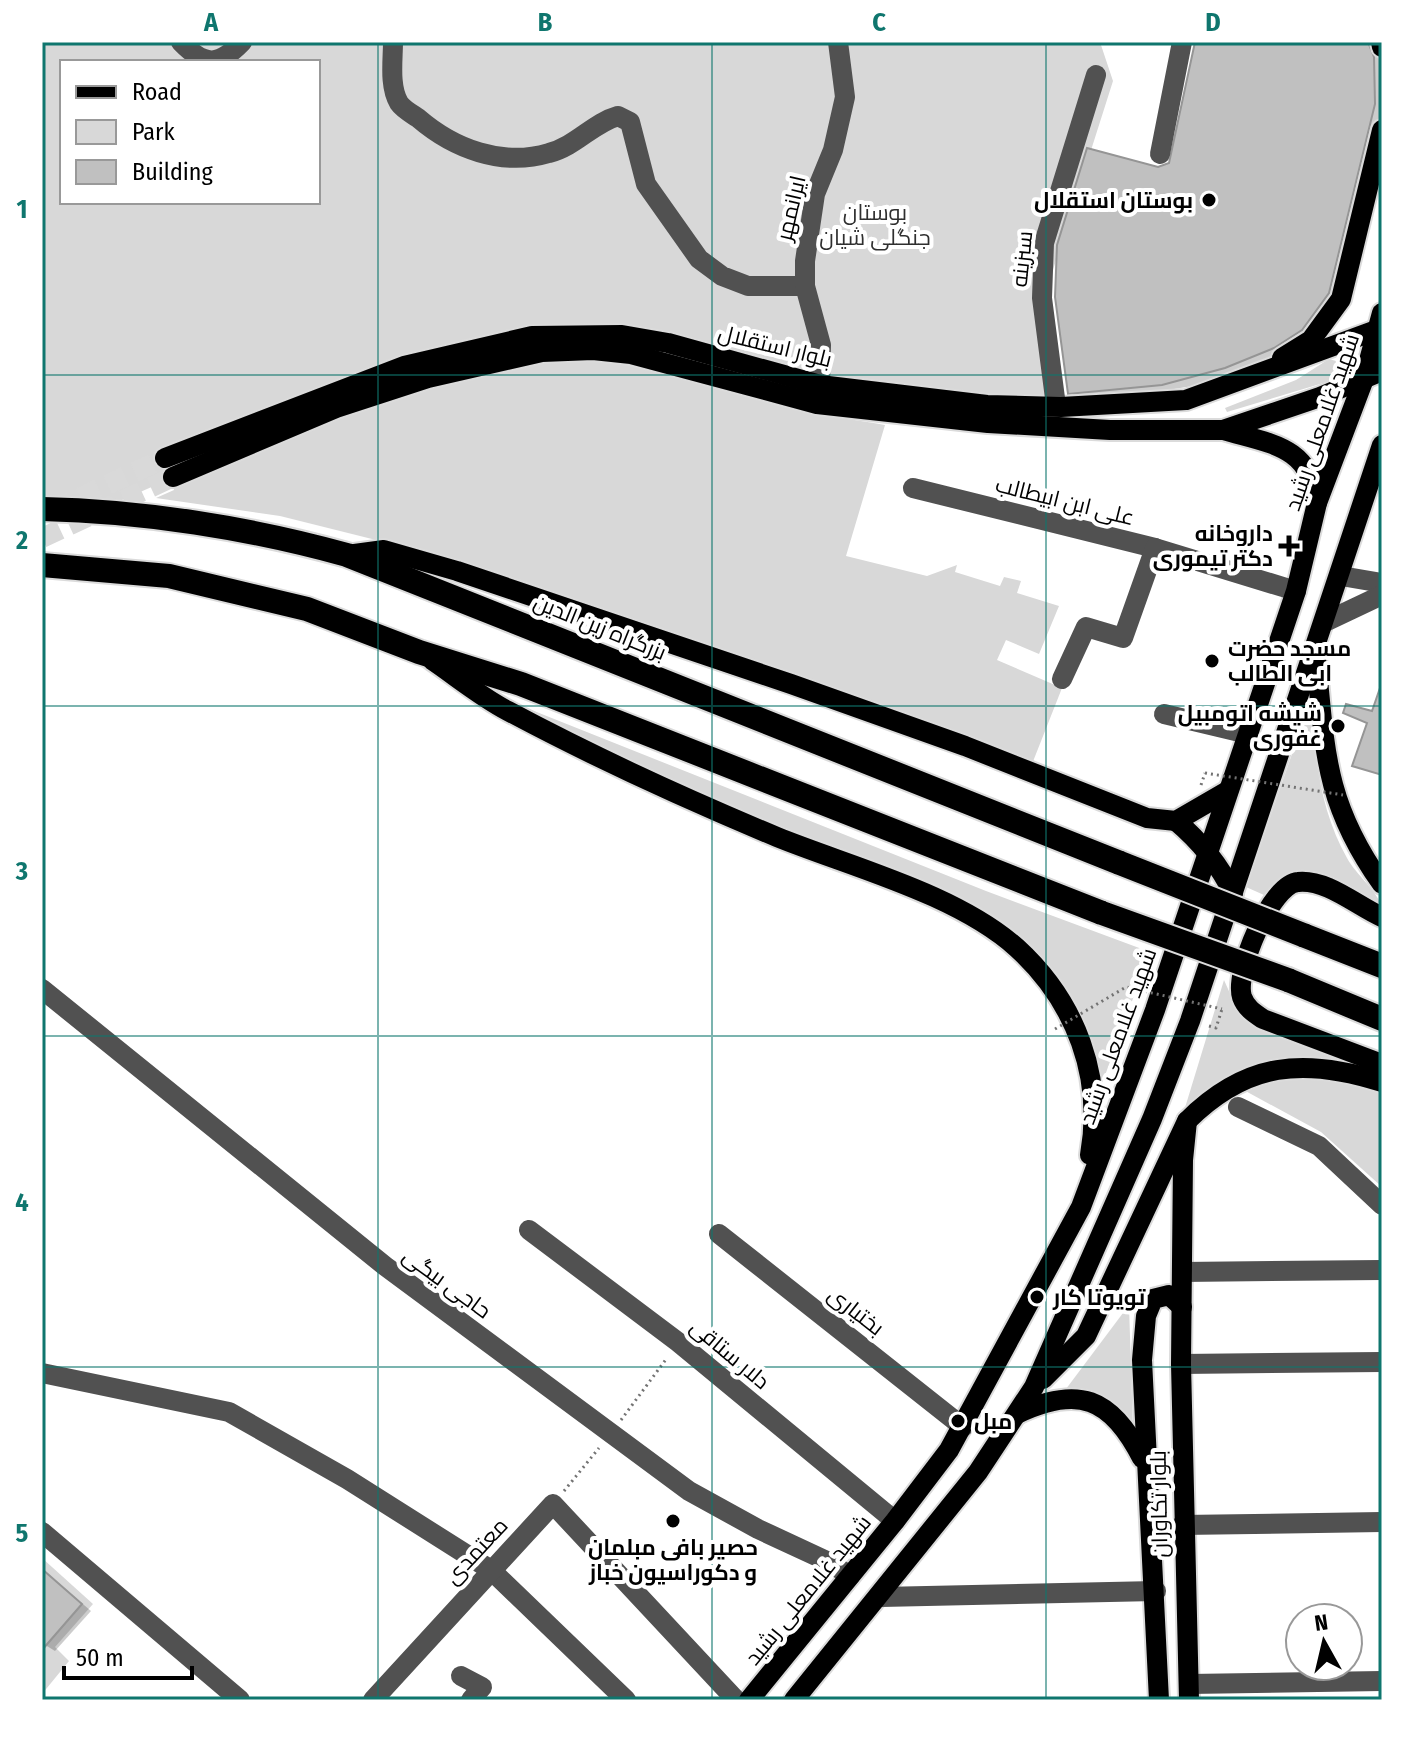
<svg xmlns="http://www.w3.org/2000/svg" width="1424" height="1742" viewBox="0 0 1424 1742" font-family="'Fira Sans Condensed',Cairo,sans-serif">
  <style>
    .green { fill: #d8d8d8; fill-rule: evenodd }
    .shadow { fill: #0003 }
    .building { fill: #c0c0c0; stroke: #959595; stroke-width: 2 }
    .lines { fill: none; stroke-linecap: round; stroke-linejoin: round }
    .major-tunnel { stroke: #d9d9d9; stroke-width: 20; stroke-dasharray: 20 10; stroke-linecap: butt }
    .major-casing { stroke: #dbdbdb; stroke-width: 24 }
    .highway-casing { stroke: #dbdbdb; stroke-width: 28 }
    .path { stroke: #737373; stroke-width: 3; stroke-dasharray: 2 4; stroke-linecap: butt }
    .minor { stroke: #515151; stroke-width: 20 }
    .major { stroke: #000; stroke-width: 20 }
    .highway { stroke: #000; stroke-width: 24 }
    .highway-bridge-casing { stroke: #dbdbdb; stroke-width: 28; stroke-linecap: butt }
    .path-bridge { stroke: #737373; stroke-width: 3; stroke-dasharray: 2 4; stroke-linecap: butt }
    .highway-bridge { stroke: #000; stroke-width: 24 }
    .grid { fill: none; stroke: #0f766e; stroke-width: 2; stroke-opacity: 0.55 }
    .poi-dot { fill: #000; stroke: #fff; stroke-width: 3 }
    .labels { text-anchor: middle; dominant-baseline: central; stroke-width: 8; stroke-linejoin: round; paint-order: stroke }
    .poi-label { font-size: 22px; font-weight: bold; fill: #000; stroke: #fff; text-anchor: end }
    .street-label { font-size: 22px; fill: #000; stroke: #fff }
    .park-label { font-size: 22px; fill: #2f2f2f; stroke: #fff }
    .neatline { fill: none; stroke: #0f766e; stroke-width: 3 }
    .grid-label { font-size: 26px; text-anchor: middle; font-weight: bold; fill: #0f766e }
  </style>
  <rect width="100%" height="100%" fill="#fff"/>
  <g class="green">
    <path d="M42,42H1100L1113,81L1052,273L1047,319L1065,428L665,357L572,359C646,361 711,387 782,406C815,415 851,419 885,425L846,556L927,576L957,565L955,572L1000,586L1004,577L1021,581L1017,593L1059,606L1039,654L1006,640L997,660L1062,688L1032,764L408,548L280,516L156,498L174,490L172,478L88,515L42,514ZM62,62H318V202H62Z"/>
    <polygon points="1329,359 1336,361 1340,371 1330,381 1227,412 1225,408 1296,380"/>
    <path d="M1312,696C1314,753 1319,808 1347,858C1356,875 1378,891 1382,908L1282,879L1264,895L1246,887Z"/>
    <polygon points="509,701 986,891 1150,952 1100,1089 1026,948 706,798"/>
    <polygon points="1224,980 1236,1007 1253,1025 1356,1064 1251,1067 1216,1083 1184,1111"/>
    <polygon points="1287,1076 1322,1077 1382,1090 1382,1187 1321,1132 1240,1088"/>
    <polygon points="1129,1305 1133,1429 1063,1393"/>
    <polygon points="42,1558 93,1604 55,1647 69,1661 42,1694"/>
  </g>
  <g class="shadow">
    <polygon points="1196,42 1381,42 1378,51 1382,59 1382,123 1339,300 1286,353 1199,385 1143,394 1080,399 1069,392 1158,169 1172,163"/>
    <polygon points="42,1569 91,1611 55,1651 42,1643"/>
  </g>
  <g class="building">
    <polygon points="1195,42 1368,42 1374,57 1375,104 1329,293 1302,330 1274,348 1225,368 1162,385 1068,394 1055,297 1057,245 1087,148 1158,167 1169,163"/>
    <polygon points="1380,688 1382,688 1382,775 1352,766 1367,723 1343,713 1346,704 1372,711"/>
    <polygon points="42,1569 82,1604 42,1650"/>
  </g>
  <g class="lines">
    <g class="major-tunnel">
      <polyline points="53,510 165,458"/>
      <polyline points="42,538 173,477"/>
    </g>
    <g class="major-casing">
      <g id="major">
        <polyline points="1381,42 1382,47"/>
        <polyline points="1282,358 1311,340 1341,299 1382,130"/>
        <path d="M1223,430C1271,444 1311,446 1317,503"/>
        <polyline points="165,458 404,366 532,336 622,335 668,343 820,385 987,405 1061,407 1186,400 1382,328"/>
        <polyline points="173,477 336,408 428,378 542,352 593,350 631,354 817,404 988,423 1110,430 1223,430 1320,397 1382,371"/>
        <polyline points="347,555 384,550 457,571 791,684 965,746 1147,818 1176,821 1226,792"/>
        <path d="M1316,658C1325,752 1325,804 1382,884"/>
        <path d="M432,660C457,677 481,697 508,711C594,757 686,799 777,837C851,867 957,894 1017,948C1076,1002 1104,1077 1090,1155"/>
        <path d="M1176,821C1201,842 1219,864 1233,893"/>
        <path d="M1382,917C1357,906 1327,879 1298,882C1271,884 1234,972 1242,997C1246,1008 1254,1013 1263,1019L1382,1064"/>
        <polyline points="1187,1121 1183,1160 1181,1364 1189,1700"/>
        <path d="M1043,1379L1086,1336L1187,1121C1246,1062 1304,1057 1382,1082"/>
        <path d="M1017,1414C1078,1385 1111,1397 1142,1458"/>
        <polyline points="749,1700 895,1521 949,1450 1081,1207 1155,1010 1248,734 1296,591 1317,503 1364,379 1382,313"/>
        <polyline points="794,1700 978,1472 1034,1387 1152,1119 1190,1021 1382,445"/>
        <polyline points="1159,1700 1142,1360 1146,1316 1153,1299 1169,1295 1182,1307"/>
      </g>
    </g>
    <g class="highway-casing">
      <g id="highway">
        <path d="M42,509C142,511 250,528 347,555L1120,863"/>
        <polyline points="42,565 169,576 307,609 419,652 521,684 1102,913"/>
        <polyline points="1303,935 1382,966"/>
        <polyline points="1288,980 1382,1019"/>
      </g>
    </g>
    <g class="path">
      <polyline points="1201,785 1205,773"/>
      <polyline points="1209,1026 1216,1028 1222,1009"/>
      <polyline points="621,1420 667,1358"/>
      <polyline points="564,1491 599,1448"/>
    </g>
    <g class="minor">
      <path d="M181,42C205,67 219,66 242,42"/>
      <path d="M393,42C393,60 389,86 399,103C403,109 412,114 418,118C454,149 502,167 549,153C576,146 593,123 618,116L630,122L646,184L699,259L722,276L748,286H805"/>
      <polyline points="1160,154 1182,42"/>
      <polyline points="820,385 821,345 805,286 805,261 815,194 833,150 845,97 838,42"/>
      <polyline points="1056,406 1042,298 1044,243 1096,75"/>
      <polyline points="913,488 1155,548 1296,591"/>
      <polyline points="1341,576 1382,583"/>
      <polyline points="1325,622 1382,595"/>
      <polyline points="1062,679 1086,627 1123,638 1155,548"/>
      <polyline points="1164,714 1248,734"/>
      <polyline points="42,989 385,1266 689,1491 758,1529 829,1562 850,1576"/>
      <polyline points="1238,1107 1319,1146 1382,1205"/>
      <polyline points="529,1230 678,1342 895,1521"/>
      <polyline points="719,1234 963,1427"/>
      <polyline points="1182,1272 1382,1270"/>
      <polyline points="1181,1364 1382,1362"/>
      <polyline points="42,1373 229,1412 347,1479 491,1570 626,1700"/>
      <polyline points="1182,1525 1382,1522"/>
      <polyline points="42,1532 240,1700"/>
      <polyline points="881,1597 1156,1591"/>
      <polyline points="461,1676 482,1687 471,1700"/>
      <polyline points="1189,1684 1382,1681"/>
      <polyline points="373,1700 553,1504 736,1700"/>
    </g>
    <use href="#major" class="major"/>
    <use href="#highway" class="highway"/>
    <g class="highway-bridge-casing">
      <g id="highway-bridge">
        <polyline points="1120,863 1303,935"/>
        <polyline points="1102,913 1288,980"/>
      </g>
    </g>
    <g class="path-bridge">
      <polyline points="1205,773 1343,795"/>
      <polyline points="1055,1029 1126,987 1222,1009"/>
    </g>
    <use href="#highway-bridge" class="highway-bridge"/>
  </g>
  <path class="grid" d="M378,42V1700M712,42V1700M1046,42V1700M42,375H1382M42,706H1382M42,1036H1382M42,1367H1382"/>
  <g class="poi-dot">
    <circle cx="1209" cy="200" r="8"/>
    <path d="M1285 534h8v8h8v8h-8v8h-8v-8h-8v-8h8z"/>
    <circle cx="1212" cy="661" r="8"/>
    <circle cx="1338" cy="726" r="8"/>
    <circle cx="1037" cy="1297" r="8"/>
    <circle cx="958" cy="1421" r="8"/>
    <circle cx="673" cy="1521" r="8"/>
  </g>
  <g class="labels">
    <g class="poi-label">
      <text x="1193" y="200">بوستان استقلال</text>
      <text x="1273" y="533">داروخانه<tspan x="1273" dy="25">دکتر تیموری</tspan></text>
      <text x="1228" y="648" text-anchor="start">مسجد حضرت<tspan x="1228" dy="25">ابی الطالب</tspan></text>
      <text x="1322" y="713">شیشه اتومبیل<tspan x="1322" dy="25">غفوری</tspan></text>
      <text x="1053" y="1297" text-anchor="start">تویوتا کار</text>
      <text x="974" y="1421" text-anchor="start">مبل</text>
      <text x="673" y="1547" text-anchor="middle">حصیر بافی مبلمان<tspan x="673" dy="25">و دکوراسیون خباز</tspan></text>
    </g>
    <g class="street-label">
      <text transform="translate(791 208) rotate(-77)">ایرانمهر</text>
      <text transform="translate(1022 259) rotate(-84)">سبزینه</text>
      <text transform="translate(775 346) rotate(14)">بلوار استقلال</text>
      <text transform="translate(1322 422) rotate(-71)">شهید غلامعلی رشید</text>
      <text transform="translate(1065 501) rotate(14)">علی ابن ابیطالب</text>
      <text transform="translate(600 627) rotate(22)">بزرگراه زین الدین</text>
      <text transform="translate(1118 1036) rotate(-70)">شهید غلامعلی رشید</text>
      <text transform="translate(447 1283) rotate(36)">حاجی بیگی</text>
      <text transform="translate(856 1311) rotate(38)">بختیاری</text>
      <text transform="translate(730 1354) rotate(40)">دلار ستاقی</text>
      <text transform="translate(1159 1504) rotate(-91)">بلوار تکاوران</text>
      <text transform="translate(476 1551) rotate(-47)">معتمدی</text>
      <text transform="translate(808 1590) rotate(-51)">شهید غلامعلی رشید</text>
    </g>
    <g class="park-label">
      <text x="875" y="212">بوستان<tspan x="875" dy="25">جنگلی شیان</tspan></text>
    </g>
  </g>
  <rect width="1424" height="1742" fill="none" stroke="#ffffff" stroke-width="88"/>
  <rect x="60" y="60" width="260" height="144" fill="#ffffff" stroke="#999999" stroke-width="2"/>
  <rect x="76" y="86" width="40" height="12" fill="#000000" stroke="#999999" stroke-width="2"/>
  <text x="132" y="100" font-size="24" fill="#000000">Road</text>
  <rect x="76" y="120" width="40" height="24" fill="#d8d8d8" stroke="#999999" stroke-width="2"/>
  <text x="132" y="140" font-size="24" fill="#000000">Park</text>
  <rect x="76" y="160" width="40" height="24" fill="#c0c0c0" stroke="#999999" stroke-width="2"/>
  <text x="132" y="180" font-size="24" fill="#000000">Building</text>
  <g transform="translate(1324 1642) rotate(352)"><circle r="38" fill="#ffffff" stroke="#999999" stroke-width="2"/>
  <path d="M0-6L14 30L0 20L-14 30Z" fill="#000000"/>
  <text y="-12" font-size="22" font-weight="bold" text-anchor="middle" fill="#000000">N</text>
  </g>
  <path d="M64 1666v12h128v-12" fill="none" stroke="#000000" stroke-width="4"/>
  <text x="76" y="1666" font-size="24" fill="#000000" stroke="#ffffff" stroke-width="6" paint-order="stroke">50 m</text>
  <rect x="44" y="44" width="1336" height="1654" class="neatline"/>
  <g class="grid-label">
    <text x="211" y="31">A</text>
    <text x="545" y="31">B</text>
    <text x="879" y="31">C</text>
    <text x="1213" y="31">D</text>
    <text x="22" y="218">1</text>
    <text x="22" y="549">2</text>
    <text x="22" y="880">3</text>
    <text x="22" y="1211">4</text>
    <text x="22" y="1542">5</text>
  </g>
</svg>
